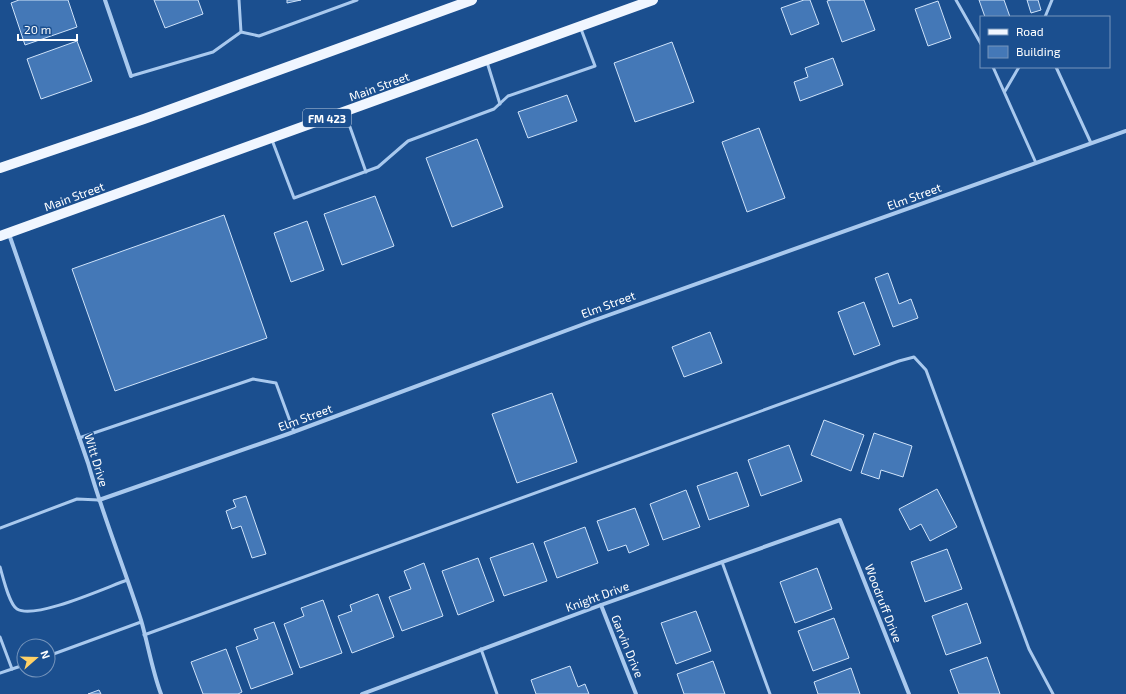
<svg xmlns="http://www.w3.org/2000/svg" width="1126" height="694" viewBox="0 0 1126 694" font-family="'Exo 2',sans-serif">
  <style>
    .building { fill: #4478b7; stroke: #cfe3fa }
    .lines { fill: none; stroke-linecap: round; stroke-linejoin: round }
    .service { stroke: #a9c9ee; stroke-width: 3 }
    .minor { stroke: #a9c9ee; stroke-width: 4 }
    .primary { stroke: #f0f6ff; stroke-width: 10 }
    .labels { text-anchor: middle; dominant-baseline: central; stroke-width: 3; stroke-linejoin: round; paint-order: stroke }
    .shield { fill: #1b4f8f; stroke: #bbcadd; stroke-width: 1 }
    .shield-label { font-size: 11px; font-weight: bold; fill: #fff }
    .street-label { font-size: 12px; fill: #fff; stroke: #1b4f8f }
  </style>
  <rect width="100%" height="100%" fill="#1b4f8f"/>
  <g class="building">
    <polygon points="19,0 68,0 77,27 25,45 11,3"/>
    <polygon points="154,0 198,0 203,14 165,28"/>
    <polygon points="287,0 301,0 287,3"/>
    <polygon points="804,0 810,0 819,24 791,35 781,8"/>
    <polygon points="831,0 864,0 875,30 842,42 827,1"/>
    <polygon points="979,0 1004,0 1010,17 985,17"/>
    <polygon points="1027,0 1038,0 1041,10 1031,13"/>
    <polygon points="938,1 951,38 928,46 915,9"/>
    <polygon points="77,41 92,81 41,99 27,59"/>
    <polygon points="672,42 694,102 635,122 614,63"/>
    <polygon points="833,58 843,85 800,101 794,82 808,77 805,68"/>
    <polygon points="567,95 577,121 528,138 518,112"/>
    <polygon points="759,128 785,198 747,212 722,142"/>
    <polygon points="477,139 503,207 452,227 426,158"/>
    <polygon points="375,196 394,246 342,265 324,214"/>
    <polygon points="224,215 267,338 115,391 72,269"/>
    <polygon points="307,221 324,270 291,282 274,233"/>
    <polygon points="888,273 899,304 911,299 918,318 893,327 875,278"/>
    <polygon points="864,302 880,345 854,355 838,312"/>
    <polygon points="710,332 722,363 684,377 672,347"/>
    <polygon points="552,393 577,462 517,483 492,414"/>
    <polygon points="824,420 864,435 851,471 811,455"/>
    <polygon points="874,433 912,446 903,477 881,470 879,479 861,473"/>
    <polygon points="789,445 802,481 761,496 748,460"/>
    <polygon points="737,472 749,506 709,520 697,486"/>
    <polygon points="937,489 957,527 930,541 921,524 910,530 899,509"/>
    <polygon points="686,490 700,527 663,540 650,504"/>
    <polygon points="246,496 266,554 252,558 241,526 232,529 226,511 236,507 233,500"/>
    <polygon points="635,508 649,545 629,553 626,545 608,551 597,521"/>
    <polygon points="585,527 598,563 557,578 544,542"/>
    <polygon points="533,543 547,581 504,596 490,558"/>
    <polygon points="947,549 962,589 925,602 911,562"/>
    <polygon points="478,558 494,601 458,615 442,571"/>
    <polygon points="424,563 443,616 402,631 389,597 411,589 404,571"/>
    <polygon points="817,568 832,609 795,623 780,582"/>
    <polygon points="378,594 394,637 352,653 338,616 352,611 350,605"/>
    <polygon points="323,600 342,653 300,668 284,624 304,616 301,608"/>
    <polygon points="967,603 981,643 946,655 932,616"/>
    <polygon points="696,611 711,651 676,664 661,623"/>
    <polygon points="834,618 849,658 813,671 798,631"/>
    <polygon points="274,622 293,674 251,689 236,647 258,639 254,629"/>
    <polygon points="226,649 242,692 238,694 203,694 191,662"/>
    <polygon points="987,657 1000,694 959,694 950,670"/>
    <polygon points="713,661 725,694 684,694 677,674"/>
    <polygon points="570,666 578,687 585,684 589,694 536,694 531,680"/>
    <polygon points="851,668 860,694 818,694 814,682"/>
    <polygon points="99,690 101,694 88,694"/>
  </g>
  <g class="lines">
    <g class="service">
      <polyline points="956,0 981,44"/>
      <polyline points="1045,17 1052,0"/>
      <polyline points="241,32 259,36 357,0"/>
      <polyline points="487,62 500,104"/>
      <polyline points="993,67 1036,163"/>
      <polyline points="1056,67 1091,143"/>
      <polyline points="131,76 213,52 241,32 239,0"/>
      <polyline points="1005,91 1019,67"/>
      <polyline points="345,113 366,172"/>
      <polyline points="272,140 294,198 378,167 408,141 494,109 508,96 595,66 581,29"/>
      <polyline points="79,438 253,379 276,383 294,432"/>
      <polyline points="0,528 77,499 99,500"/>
      <polyline points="722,562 770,694"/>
      <path d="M0,567C3,577 9,604 17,609C35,620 107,587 127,580"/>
      <polyline points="144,635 899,361 914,357 926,370 1029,649 1053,694"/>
      <polyline points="0,637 12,669 0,673"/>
      <polyline points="481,649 497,694"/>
      <polyline points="48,656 141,622"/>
      <polyline points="12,669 24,665"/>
    </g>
    <g class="minor">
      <polyline points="105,0 131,76"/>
      <path d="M9,234L88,463C103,516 124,567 141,620C148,644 152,670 161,694"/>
      <polyline points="99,500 288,434 592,321 1126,131"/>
      <polyline points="601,605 636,694"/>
      <polyline points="362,694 601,605 840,520 909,694"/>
    </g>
    <g class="primary">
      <polyline points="0,168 144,119 472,0"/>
      <polyline points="0,236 653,0"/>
    </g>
  </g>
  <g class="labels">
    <rect class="shield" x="303" y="109" width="48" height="18" rx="3"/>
    <g class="shield-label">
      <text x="327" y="118">FM 423</text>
    </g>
    <g class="street-label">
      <text transform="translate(379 86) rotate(-20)">Main Street</text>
      <text transform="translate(74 196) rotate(-20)">Main Street</text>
      <text transform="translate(914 196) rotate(-20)">Elm Street</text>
      <text transform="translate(608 304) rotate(-20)">Elm Street</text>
      <text transform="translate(305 417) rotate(-20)">Elm Street</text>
      <text transform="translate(97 460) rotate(73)">Witt Drive</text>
      <text transform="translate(597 596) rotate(-20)">Knight Drive</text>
      <text transform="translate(884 603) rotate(69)">Woodruff Drive</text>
      <text transform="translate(628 646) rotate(68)">Garvin Drive</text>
    </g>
  </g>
  <rect x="980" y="16" width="130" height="52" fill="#1b4f8f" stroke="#7695bc"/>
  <rect x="988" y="29" width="20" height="6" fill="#f0f6ff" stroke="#7695bc"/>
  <text x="1016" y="36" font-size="12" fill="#ffffff">Road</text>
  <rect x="988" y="46" width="20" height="12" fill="#4478b7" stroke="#7695bc"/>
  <text x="1016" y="56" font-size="12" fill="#ffffff">Building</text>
  <g transform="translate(36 658) rotate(70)"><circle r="19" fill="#1b4f8f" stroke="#7695bc"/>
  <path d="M0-3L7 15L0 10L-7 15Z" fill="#ffd166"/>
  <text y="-6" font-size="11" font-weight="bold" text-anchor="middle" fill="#ffffff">N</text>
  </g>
  <path d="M18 34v6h59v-6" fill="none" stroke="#ffffff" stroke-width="2"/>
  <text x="24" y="34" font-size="12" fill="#ffffff" stroke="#1b4f8f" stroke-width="3" paint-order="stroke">20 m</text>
</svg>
